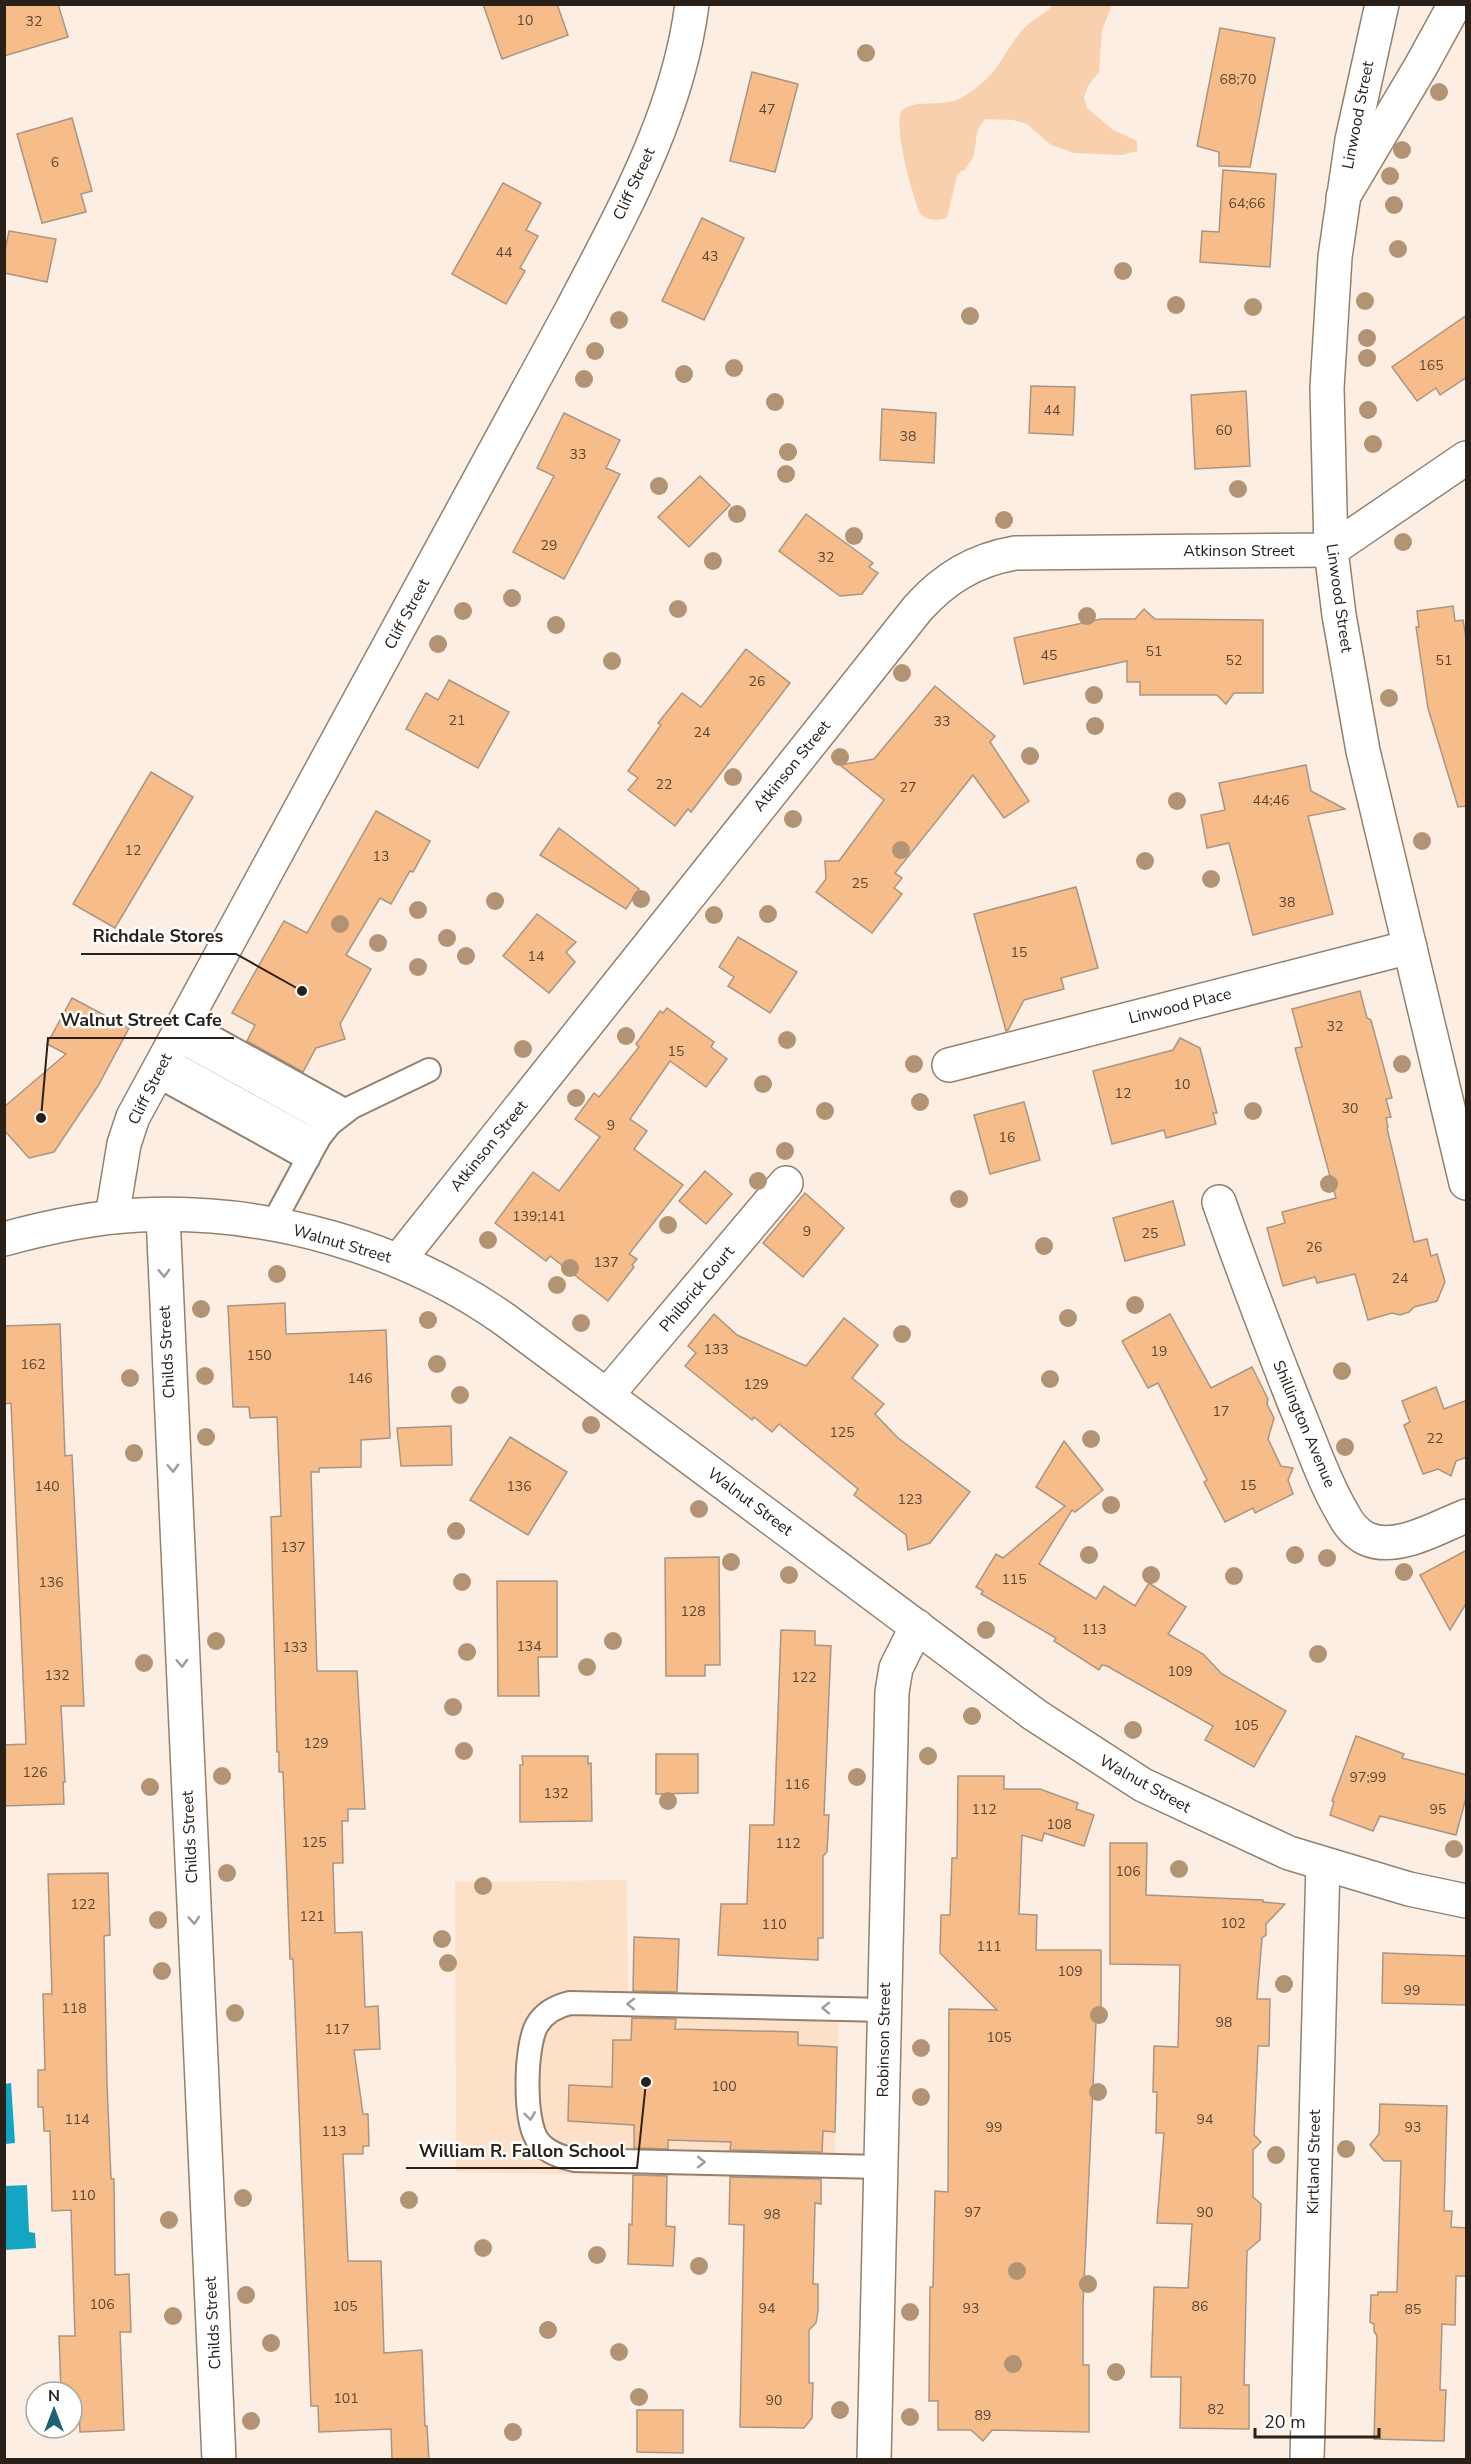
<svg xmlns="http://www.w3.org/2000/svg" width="1471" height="2464" viewBox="0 0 1471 2464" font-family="'Nunito Sans',sans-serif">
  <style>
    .built { fill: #fde0c8 }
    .green { fill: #f8d0ae }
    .water { fill: #14a5c2 }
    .building { fill: #f6bc8a; stroke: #aa9583; stroke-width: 1.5 }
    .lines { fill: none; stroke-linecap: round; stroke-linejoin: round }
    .service-casing { stroke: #94806f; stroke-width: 26 }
    .minor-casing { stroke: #94806f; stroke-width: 36 }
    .tertiary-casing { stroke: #94806f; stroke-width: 36 }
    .primary-casing { stroke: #94806f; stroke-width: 36 }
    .service { stroke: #fff; stroke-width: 22 }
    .minor { stroke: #fff; stroke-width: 33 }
    .tertiary { stroke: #fff; stroke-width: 33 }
    .primary { stroke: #fff; stroke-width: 33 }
    .tree { fill: #b29374 }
    .oneway { stroke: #9e9b98 }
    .labels { text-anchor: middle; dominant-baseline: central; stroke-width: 5; stroke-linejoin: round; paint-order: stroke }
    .number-label { font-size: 14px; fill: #5c4735 }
    .street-label { font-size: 16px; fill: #282019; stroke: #fff }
    .leader { fill: none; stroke: #282019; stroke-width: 2 }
    .callout-dot { fill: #282019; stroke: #fff; stroke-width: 2 }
    .callout-label { font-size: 18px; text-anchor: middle; font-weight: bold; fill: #282019; stroke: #fff; stroke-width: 5; stroke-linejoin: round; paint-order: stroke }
  </style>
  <rect width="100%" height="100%" fill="#fceee3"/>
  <polygon class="built" points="627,1880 628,1991 839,1997 834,2179 456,2172 455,1882"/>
  <path class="green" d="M1053,5H1112L1102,30L1099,72L1088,86L1084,97L1087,108L1113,130L1137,141V151L1122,155L1074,153L1051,145L1027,124L1013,120L986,119C973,130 978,143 973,157C971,161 967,166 965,170L961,171L957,176L947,217C939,222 927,220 920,214C912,194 894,130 901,112C911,98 944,108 961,98C994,79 998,63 1018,35C1027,22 1043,16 1053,5Z"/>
  <g class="water">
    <polygon points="11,2083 15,2143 5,2144 5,2084"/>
    <polygon points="27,2185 29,2232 35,2233 36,2248 5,2250 5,2186"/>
  </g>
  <g class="building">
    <polygon points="4,4 58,4 68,37 4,56"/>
    <polygon points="483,4 557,4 568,35 502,59"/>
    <polygon points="1220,28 1275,38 1250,167 1219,166 1219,152 1197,146"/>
    <polygon points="752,72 798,84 775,172 730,161"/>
    <polygon points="72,118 92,191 81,194 86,212 42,223 17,134"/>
    <polygon points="1223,170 1276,174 1270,267 1200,262 1202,231 1219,232"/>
    <polygon points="503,183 541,203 526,230 538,236 520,268 525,271 506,304 452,274"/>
    <polygon points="702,218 744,238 704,320 662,301"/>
    <polygon points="9,231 56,239 47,282 4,273 4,255"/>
    <polygon points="1467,315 1467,377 1440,395 1436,388 1417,401 1392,367"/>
    <polygon points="1031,386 1075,387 1073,435 1029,433"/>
    <polygon points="1246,391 1250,466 1195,469 1191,395"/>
    <polygon points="882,409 936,413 934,463 880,460"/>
    <polygon points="564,413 620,440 606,468 620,474 564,579 513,552 554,476 537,468"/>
    <polygon points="700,476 730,505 689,547 658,517"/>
    <polygon points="806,514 873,563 869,567 878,573 862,594 840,596 779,551"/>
    <polygon points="1453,606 1455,621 1463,620 1467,643 1467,806 1458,807 1428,708 1416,627 1419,627 1417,611"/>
    <polygon points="1144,609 1155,619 1263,620 1263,693 1234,693 1226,704 1217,695 1140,695 1140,682 1127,682 1127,661 1024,684 1014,638 1101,619 1135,619"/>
    <polygon points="746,649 790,683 691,812 688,809 675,826 628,790 638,778 628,771 661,725 658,723 682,693 701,707"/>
    <polygon points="449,680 509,712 478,768 406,729 426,693 438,700"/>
    <polygon points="935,686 995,736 990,742 1029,801 1004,818 973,775 895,873 902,878 894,888 902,894 872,933 816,892 826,879 825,861 839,861 884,800 840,765 874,759"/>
    <polygon points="1306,765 1311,791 1345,809 1308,816 1333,914 1253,935 1229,843 1207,848 1201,815 1225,810 1219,783"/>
    <polygon points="151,772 193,797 115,928 73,904"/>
    <polygon points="376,811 430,841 413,872 410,871 391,904 380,898 346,955 371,969 340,1024 345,1039 316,1048 303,1072 247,1041 255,1025 232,1013 284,921 307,933"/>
    <polygon points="559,828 639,889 626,909 540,855"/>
    <polygon points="1076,887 1098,968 1061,978 1064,989 1024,1000 1008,1030 1006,1031 974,914"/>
    <polygon points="537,914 576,942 566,952 575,962 549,993 503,956"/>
    <polygon points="738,937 797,972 770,1013 728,986 734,977 719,967"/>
    <polygon points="1360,991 1367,1018 1371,1020 1392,1098 1386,1099 1391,1117 1386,1118 1388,1127 1387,1128 1414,1242 1427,1239 1431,1256 1437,1254 1445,1282 1437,1301 1414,1307 1409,1312 1400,1315 1392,1313 1368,1320 1355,1274 1317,1283 1315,1277 1283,1286 1267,1228 1285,1223 1282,1212 1336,1198 1295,1048 1302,1047 1292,1009"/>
    <polygon points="72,998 129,1028 98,1086 54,1152 29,1158 4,1130 4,1107 66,1054 47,1044"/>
    <polygon points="667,1008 714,1042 711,1047 727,1059 706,1087 670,1061 630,1119 647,1131 634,1149 683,1185 629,1254 637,1259 632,1265 634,1267 608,1301 550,1256 546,1261 495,1223 533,1172 559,1191 600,1137 575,1119 594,1093 599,1097 639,1047 636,1044 660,1011 663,1013"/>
    <polygon points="1180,1038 1200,1048 1217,1113 1213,1113 1216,1124 1166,1138 1164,1130 1112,1144 1093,1071 1173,1050"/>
    <polygon points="1024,1102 1040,1160 990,1174 974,1115"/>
    <polygon points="705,1171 732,1194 706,1224 679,1201"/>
    <polygon points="805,1193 844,1228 803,1277 763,1243"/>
    <polygon points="1173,1201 1185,1245 1125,1261 1113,1218"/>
    <polygon points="285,1303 286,1334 386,1330 390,1438 361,1440 361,1467 319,1468 319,1472 311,1472 317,1671 357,1671 365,1809 348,1809 348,1821 342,1821 343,1863 333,1863 335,1933 362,1932 365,2007 378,2006 380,2049 354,2050 363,2114 368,2114 369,2146 363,2146 363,2154 343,2154 348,2261 381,2261 384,2353 422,2350 425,2426 427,2426 429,2460 392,2460 391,2429 319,2432 318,2406 311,2406 293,1959 290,1959 283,1772 279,1772 279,1752 277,1752 271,1517 281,1516 277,1417 250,1418 249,1407 233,1407 228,1306"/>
    <polygon points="714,1314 737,1335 806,1366 844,1318 878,1345 852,1378 884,1404 875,1414 898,1438 970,1492 930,1543 908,1550 906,1535 854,1495 858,1489 779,1424 772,1432 754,1417 752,1420 685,1366 696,1353 688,1346"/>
    <polygon points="1170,1314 1211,1388 1252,1367 1268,1399 1267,1404 1274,1418 1268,1439 1281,1466 1293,1468 1288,1480 1293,1494 1255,1513 1253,1508 1225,1522 1204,1482 1207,1480 1158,1383 1148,1388 1122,1341"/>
    <polygon points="60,1324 65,1456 72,1455 84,1706 61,1706 65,1782 63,1782 64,1804 4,1806 4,1745 26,1744 11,1403 4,1404 4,1326"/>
    <polygon points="1436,1387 1444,1409 1467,1400 1467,1457 1456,1461 1451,1476 1438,1469 1423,1474 1404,1425 1410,1422 1402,1401"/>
    <polygon points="451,1426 452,1465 401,1466 397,1428"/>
    <polygon points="510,1437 567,1472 528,1535 470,1500"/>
    <polygon points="1064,1441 1103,1490 1075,1512 1072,1510 1039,1564 1096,1599 1104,1586 1135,1606 1149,1583 1186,1607 1168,1634 1203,1654 1222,1674 1286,1711 1254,1767 1205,1740 1213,1726 1107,1666 1102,1665 1099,1670 1054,1641 1056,1638 981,1594 983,1591 976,1587 996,1554 1003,1558 1065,1506 1036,1487"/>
    <polygon points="1467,1550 1467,1602 1450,1630 1420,1575"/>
    <polygon points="719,1557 720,1665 705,1665 705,1676 666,1676 665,1558"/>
    <polygon points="497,1581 557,1581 557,1657 538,1657 539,1696 498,1696"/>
    <polygon points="781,1630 815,1631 815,1645 831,1646 824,1815 829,1815 827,1852 823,1856 823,1938 818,1938 818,1960 718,1955 721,1904 747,1904 750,1825 774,1825"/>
    <polygon points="1356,1736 1404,1754 1402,1758 1467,1775 1467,1794 1456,1835 1380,1816 1373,1831 1330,1815 1334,1802 1332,1801"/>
    <polygon points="656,1754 698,1754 698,1793 656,1794"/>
    <polygon points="522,1756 588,1756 588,1764 591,1763 592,1821 520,1822 520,1765 523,1765"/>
    <polygon points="958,1776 1004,1776 1004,1789 1040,1789 1078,1803 1076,1809 1094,1815 1084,1846 1044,1833 1042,1841 1022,1835 1019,1914 1037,1915 1036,1950 1101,1950 1101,2021 1096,2021 1083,2306 1083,2365 1089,2365 1089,2432 992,2430 983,2441 971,2430 938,2430 938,2401 929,2401 930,2287 933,2287 935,2191 948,2192 949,2009 997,2010 940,1953 941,1915 950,1915 952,1858 957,1858"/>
    <polygon points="1110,1843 1147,1843 1146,1895 1263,1900 1263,1902 1285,1904 1266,1924 1266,1935 1262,1938 1257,1999 1270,1999 1269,2046 1258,2046 1254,2135 1261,2142 1253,2150 1253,2197 1261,2204 1260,2240 1247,2251 1244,2385 1249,2385 1249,2429 1180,2428 1181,2377 1151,2377 1154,2287 1188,2288 1192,2224 1157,2223 1164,2133 1156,2133 1157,2092 1153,2092 1154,2046 1178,2047 1180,1965 1110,1964"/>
    <polygon points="108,1873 110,1935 104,1936 107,2083 111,2179 114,2179 115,2275 129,2274 131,2332 120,2332 124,2430 80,2432 79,2410 72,2410 72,2392 61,2392 59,2336 75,2336 71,2210 52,2211 50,2131 44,2131 43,2107 38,2107 38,2070 45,2070 43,1994 52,1994 48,1874"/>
    <polygon points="634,1937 679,1939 677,1992 633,1991"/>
    <polygon points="1383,1953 1467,1956 1467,2005 1382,2003"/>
    <polygon points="632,2018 676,2019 675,2029 798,2032 798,2045 837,2047 835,2132 823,2131 822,2152 730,2150 731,2142 668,2140 668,2149 634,2148 634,2125 568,2121 569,2085 612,2087 613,2040 631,2040"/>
    <polygon points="1380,2104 1447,2106 1444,2211 1452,2211 1451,2227 1467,2228 1467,2276 1456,2276 1455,2325 1442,2324 1440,2390 1446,2390 1444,2441 1374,2439 1377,2336 1374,2331 1374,2324 1370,2322 1371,2295 1378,2295 1378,2292 1397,2292 1401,2161 1384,2161 1370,2145 1379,2134"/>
    <polygon points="633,2175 667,2176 666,2226 675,2227 673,2266 628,2264 629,2224 632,2225"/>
    <polygon points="730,2177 821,2179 821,2204 815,2203 813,2284 818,2284 818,2311 816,2323 809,2330 809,2383 813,2383 812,2418 804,2428 740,2427 744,2225 729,2224"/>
    <polygon points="637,2410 683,2410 683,2453 637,2452"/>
  </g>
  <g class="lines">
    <g class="service-casing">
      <g id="service">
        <polyline points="185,1022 346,1111"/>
        <polyline points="176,1039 330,1124"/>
        <polyline points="166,1059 317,1142"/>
        <polyline points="156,1075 308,1159"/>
        <polyline points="272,1225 319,1138 330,1124 352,1107 429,1070"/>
        <path d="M881,2167L575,2160C561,2157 548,2153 539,2142C523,2124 525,2045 537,2025C544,2013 557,2006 570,2003L885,2010"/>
      </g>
    </g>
    <g class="minor-casing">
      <g id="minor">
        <polyline points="1343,197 1421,66 1455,4"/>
        <polyline points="949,1065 1410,947"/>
        <path d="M1219,1202C1243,1271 1269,1339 1296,1407C1311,1442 1323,1480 1342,1512C1347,1522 1356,1534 1367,1539C1397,1552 1438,1527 1466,1516"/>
        <polyline points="163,1215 219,2460"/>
        <path d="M112,1217L124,1144L133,1117L571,311C622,213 678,115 692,4"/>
        <path d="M398,1261L918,608C945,578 975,560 1015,553L1331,550L1466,458"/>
        <polyline points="607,1395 786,1183"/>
        <polyline points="874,2460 892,1692 896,1668 917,1626"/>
        <polyline points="1307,2460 1323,1864"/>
      </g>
    </g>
    <g class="tertiary-casing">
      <polyline id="tertiary" points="1382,4 1352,140 1335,257 1327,388 1331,550 1339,615 1363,751 1466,1183"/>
    </g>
    <g class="primary-casing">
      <path id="primary" d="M4,1239C48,1227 93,1217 139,1215C266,1209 400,1246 504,1319L1035,1715L1143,1785L1289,1853L1409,1889L1466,1901"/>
    </g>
    <use href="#service" class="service"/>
    <use href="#minor" class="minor"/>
    <use href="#tertiary" class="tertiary"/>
    <use href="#primary" class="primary"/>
  </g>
  <g class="tree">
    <circle cx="866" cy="53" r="9"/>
    <circle cx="1439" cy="92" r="9"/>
    <circle cx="1402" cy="150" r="9"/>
    <circle cx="1390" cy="176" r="9"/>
    <circle cx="1394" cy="205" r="9"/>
    <circle cx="1398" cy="249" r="9"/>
    <circle cx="1123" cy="271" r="9"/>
    <circle cx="1365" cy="301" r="9"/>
    <circle cx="1176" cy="305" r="9"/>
    <circle cx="1253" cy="307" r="9"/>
    <circle cx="970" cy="316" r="9"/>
    <circle cx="619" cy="320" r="9"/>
    <circle cx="1367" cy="338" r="9"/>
    <circle cx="595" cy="351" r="9"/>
    <circle cx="1367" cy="358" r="9"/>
    <circle cx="734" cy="368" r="9"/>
    <circle cx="684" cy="374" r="9"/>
    <circle cx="584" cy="379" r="9"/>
    <circle cx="775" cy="402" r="9"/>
    <circle cx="1368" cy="410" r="9"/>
    <circle cx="1373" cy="444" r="9"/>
    <circle cx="788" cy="452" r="9"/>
    <circle cx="786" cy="474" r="9"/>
    <circle cx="659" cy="486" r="9"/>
    <circle cx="1238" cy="489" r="9"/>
    <circle cx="737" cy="514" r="9"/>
    <circle cx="1004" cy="520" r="9"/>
    <circle cx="854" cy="536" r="9"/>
    <circle cx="1403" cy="542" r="9"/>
    <circle cx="713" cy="561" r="9"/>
    <circle cx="512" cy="598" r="9"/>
    <circle cx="678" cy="609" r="9"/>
    <circle cx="463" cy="611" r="9"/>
    <circle cx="1087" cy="616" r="9"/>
    <circle cx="556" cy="625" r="9"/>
    <circle cx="438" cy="644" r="9"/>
    <circle cx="612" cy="661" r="9"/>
    <circle cx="902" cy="673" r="9"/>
    <circle cx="1094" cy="695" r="9"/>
    <circle cx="1389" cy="698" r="9"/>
    <circle cx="1095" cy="726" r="9"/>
    <circle cx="1030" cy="756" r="9"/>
    <circle cx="840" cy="757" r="9"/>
    <circle cx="733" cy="777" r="9"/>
    <circle cx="1177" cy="801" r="9"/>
    <circle cx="793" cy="819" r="9"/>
    <circle cx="1422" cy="841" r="9"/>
    <circle cx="901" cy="850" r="9"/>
    <circle cx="1145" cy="861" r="9"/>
    <circle cx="1211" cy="879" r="9"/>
    <circle cx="641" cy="899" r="9"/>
    <circle cx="495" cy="901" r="9"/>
    <circle cx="418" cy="910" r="9"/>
    <circle cx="768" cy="914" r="9"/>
    <circle cx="714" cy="915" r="9"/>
    <circle cx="340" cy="924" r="9"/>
    <circle cx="447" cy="938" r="9"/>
    <circle cx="378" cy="943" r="9"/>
    <circle cx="466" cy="956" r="9"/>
    <circle cx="418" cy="967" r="9"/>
    <circle cx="626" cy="1036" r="9"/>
    <circle cx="787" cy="1040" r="9"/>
    <circle cx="523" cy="1049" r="9"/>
    <circle cx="914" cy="1064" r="9"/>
    <circle cx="1402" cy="1064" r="9"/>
    <circle cx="763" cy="1084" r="9"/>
    <circle cx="576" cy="1098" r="9"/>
    <circle cx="920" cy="1102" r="9"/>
    <circle cx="825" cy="1111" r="9"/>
    <circle cx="1253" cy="1111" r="9"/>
    <circle cx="785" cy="1151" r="9"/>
    <circle cx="758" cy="1181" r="9"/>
    <circle cx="1329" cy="1184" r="9"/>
    <circle cx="959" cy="1199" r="9"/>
    <circle cx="668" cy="1225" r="9"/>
    <circle cx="488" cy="1240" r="9"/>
    <circle cx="1044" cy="1246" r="9"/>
    <circle cx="570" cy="1268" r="9"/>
    <circle cx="277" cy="1274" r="9"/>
    <circle cx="557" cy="1285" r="9"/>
    <circle cx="1135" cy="1305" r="9"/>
    <circle cx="201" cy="1309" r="9"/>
    <circle cx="1068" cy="1318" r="9"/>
    <circle cx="428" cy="1320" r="9"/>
    <circle cx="581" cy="1323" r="9"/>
    <circle cx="902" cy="1334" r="9"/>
    <circle cx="437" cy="1364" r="9"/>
    <circle cx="1342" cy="1371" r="9"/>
    <circle cx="205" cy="1376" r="9"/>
    <circle cx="130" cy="1378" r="9"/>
    <circle cx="1050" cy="1379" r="9"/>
    <circle cx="460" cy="1395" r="9"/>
    <circle cx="591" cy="1425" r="9"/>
    <circle cx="206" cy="1437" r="9"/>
    <circle cx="1091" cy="1439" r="9"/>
    <circle cx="1345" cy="1447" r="9"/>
    <circle cx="134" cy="1453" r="9"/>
    <circle cx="1111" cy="1505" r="9"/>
    <circle cx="699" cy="1509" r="9"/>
    <circle cx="456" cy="1531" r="9"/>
    <circle cx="1089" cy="1555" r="9"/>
    <circle cx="1295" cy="1555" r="9"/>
    <circle cx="1327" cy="1558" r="9"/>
    <circle cx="731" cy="1562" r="9"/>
    <circle cx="1404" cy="1572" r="9"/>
    <circle cx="789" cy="1575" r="9"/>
    <circle cx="1151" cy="1575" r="9"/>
    <circle cx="1234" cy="1576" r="9"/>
    <circle cx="462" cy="1582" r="9"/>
    <circle cx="986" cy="1630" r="9"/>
    <circle cx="216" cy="1641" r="9"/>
    <circle cx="613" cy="1641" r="9"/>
    <circle cx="467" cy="1652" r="9"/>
    <circle cx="1318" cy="1654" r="9"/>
    <circle cx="144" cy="1663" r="9"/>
    <circle cx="587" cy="1667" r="9"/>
    <circle cx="453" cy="1707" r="9"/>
    <circle cx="972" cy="1716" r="9"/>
    <circle cx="1133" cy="1730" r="9"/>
    <circle cx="464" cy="1751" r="9"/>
    <circle cx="928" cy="1756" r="9"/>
    <circle cx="222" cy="1776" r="9"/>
    <circle cx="857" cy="1777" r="9"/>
    <circle cx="150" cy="1787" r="9"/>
    <circle cx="668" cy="1801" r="9"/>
    <circle cx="1454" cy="1849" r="9"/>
    <circle cx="1179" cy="1869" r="9"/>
    <circle cx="227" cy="1873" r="9"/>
    <circle cx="483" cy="1886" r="9"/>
    <circle cx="158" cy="1920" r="9"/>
    <circle cx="442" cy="1939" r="9"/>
    <circle cx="448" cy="1963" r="9"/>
    <circle cx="162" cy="1971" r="9"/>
    <circle cx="1284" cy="1984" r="9"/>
    <circle cx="235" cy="2013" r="9"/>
    <circle cx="1099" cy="2015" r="9"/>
    <circle cx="921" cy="2048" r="9"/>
    <circle cx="1098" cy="2092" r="9"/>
    <circle cx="921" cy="2097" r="9"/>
    <circle cx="1346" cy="2149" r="9"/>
    <circle cx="1276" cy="2155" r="9"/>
    <circle cx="243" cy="2198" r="9"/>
    <circle cx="409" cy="2200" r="9"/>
    <circle cx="169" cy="2220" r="9"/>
    <circle cx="483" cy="2248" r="9"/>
    <circle cx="597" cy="2255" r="9"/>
    <circle cx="699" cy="2266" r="9"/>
    <circle cx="1017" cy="2271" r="9"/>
    <circle cx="1088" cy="2284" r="9"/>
    <circle cx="246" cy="2295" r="9"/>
    <circle cx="910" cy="2312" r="9"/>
    <circle cx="173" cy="2316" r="9"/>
    <circle cx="548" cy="2330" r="9"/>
    <circle cx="271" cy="2343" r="9"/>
    <circle cx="619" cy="2352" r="9"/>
    <circle cx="1013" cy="2364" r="9"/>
    <circle cx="1116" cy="2372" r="9"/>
    <circle cx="639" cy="2397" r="9"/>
    <circle cx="840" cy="2410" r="9"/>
    <circle cx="910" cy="2417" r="9"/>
    <circle cx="251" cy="2421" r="9"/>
    <circle cx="513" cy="2432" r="9"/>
  </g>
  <defs><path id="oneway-chevron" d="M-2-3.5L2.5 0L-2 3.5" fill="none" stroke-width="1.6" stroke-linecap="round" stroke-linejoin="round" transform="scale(1.5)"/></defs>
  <g class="oneway">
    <use href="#oneway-chevron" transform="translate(164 1273) rotate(88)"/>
    <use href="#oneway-chevron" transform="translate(173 1468) rotate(87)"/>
    <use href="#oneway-chevron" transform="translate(182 1663) rotate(87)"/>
    <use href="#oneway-chevron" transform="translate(194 1920) rotate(87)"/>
    <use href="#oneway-chevron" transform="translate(631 2004) rotate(-179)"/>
    <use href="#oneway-chevron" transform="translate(826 2008) rotate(-179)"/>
    <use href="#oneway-chevron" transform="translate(530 2116) rotate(83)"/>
    <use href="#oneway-chevron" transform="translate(701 2162) rotate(1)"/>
  </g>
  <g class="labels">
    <g class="number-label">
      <text x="525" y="20">10</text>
      <text x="34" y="21">32</text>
      <text x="1238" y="79">68;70</text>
      <text x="767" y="109">47</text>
      <text x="55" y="162">6</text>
      <text x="1247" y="203">64;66</text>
      <text x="504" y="252">44</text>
      <text x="710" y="256">43</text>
      <text x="1431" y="365">165</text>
      <text x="1052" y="410">44</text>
      <text x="1224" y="430">60</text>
      <text x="908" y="436">38</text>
      <text x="578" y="454">33</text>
      <text x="549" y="545">29</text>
      <text x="826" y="557">32</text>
      <text x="1154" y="651">51</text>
      <text x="1049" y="655">45</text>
      <text x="1234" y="660">52</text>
      <text x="1444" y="660">51</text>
      <text x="757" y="681">26</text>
      <text x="457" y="720">21</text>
      <text x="942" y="721">33</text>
      <text x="702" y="732">24</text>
      <text x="664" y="784">22</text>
      <text x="908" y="787">27</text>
      <text x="1271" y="800">44;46</text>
      <text x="133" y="850">12</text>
      <text x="381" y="856">13</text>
      <text x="860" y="883">25</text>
      <text x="1287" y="902">38</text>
      <text x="1019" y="952">15</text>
      <text x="536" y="956">14</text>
      <text x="1335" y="1026">32</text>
      <text x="676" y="1051">15</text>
      <text x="1182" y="1084">10</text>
      <text x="1123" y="1093">12</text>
      <text x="1350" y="1108">30</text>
      <text x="611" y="1125">9</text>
      <text x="1007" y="1137">16</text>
      <text x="539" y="1216">139;141</text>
      <text x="807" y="1231">9</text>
      <text x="1150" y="1233">25</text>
      <text x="1314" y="1247">26</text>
      <text x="606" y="1262">137</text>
      <text x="1400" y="1278">24</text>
      <text x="716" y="1349">133</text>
      <text x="1159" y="1351">19</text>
      <text x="259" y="1355">150</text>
      <text x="33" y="1364">162</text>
      <text x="360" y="1378">146</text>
      <text x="756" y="1384">129</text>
      <text x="1221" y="1411">17</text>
      <text x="842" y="1432">125</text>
      <text x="1435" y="1438">22</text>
      <text x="1248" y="1485">15</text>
      <text x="47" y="1486">140</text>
      <text x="519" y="1486">136</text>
      <text x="910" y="1499">123</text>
      <text x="293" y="1547">137</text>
      <text x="1014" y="1579">115</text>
      <text x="51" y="1582">136</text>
      <text x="693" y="1611">128</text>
      <text x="1094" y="1629">113</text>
      <text x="529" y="1646">134</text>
      <text x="295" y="1647">133</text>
      <text x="1180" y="1671">109</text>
      <text x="57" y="1675">132</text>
      <text x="804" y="1677">122</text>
      <text x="1246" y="1725">105</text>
      <text x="316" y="1743">129</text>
      <text x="35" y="1772">126</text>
      <text x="1368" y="1777">97;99</text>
      <text x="797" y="1784">116</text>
      <text x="556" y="1793">132</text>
      <text x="984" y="1809">112</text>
      <text x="1438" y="1809">95</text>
      <text x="1059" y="1824">108</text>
      <text x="314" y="1842">125</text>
      <text x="788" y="1843">112</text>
      <text x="1128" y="1871">106</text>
      <text x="83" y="1904">122</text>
      <text x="312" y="1916">121</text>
      <text x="1233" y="1923">102</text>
      <text x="774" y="1924">110</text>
      <text x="989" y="1946">111</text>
      <text x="1070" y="1971">109</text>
      <text x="1412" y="1990">99</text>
      <text x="74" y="2008">118</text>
      <text x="1224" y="2022">98</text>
      <text x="337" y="2029">117</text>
      <text x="999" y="2037">105</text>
      <text x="724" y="2086">100</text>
      <text x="77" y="2119">114</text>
      <text x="1205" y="2119">94</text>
      <text x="994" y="2127">99</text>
      <text x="1413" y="2127">93</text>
      <text x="334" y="2131">113</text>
      <text x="83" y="2195">110</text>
      <text x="973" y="2212">97</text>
      <text x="1205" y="2212">90</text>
      <text x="772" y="2214">98</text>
      <text x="102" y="2304">106</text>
      <text x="345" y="2306">105</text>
      <text x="1200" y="2306">86</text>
      <text x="767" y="2308">94</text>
      <text x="971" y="2308">93</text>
      <text x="1413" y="2309">85</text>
      <text x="346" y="2398">101</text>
      <text x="774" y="2400">90</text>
      <text x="1216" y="2409">82</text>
      <text x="983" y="2415">89</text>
    </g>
    <g class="street-label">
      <text transform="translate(1358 115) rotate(-79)">Linwood Street</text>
      <text transform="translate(634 184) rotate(-65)">Cliff Street</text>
      <text x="1239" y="551">Atkinson Street</text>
      <text transform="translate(1339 598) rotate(82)">Linwood Street</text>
      <text transform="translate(407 614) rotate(-62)">Cliff Street</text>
      <text transform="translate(792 766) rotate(-51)">Atkinson Street</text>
      <text transform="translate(1180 1006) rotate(-14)">Linwood Place</text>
      <text transform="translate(150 1089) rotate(-63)">Cliff Street</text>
      <text transform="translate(489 1146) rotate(-51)">Atkinson Street</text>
      <text transform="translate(342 1244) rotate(16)">Walnut Street</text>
      <text transform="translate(697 1289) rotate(-50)">Philbrick Court</text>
      <text transform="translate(167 1352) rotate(-93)">Childs Street</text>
      <text transform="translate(1304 1424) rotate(67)">Shillington Avenue</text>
      <text transform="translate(750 1502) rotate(37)">Walnut Street</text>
      <text transform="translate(1145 1784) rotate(29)">Walnut Street</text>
      <text transform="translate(190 1837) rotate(-93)">Childs Street</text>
      <text transform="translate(884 2040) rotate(-89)">Robinson Street</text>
      <text transform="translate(1314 2162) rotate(-89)">Kirtland Street</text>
      <text transform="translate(213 2323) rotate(-93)">Childs Street</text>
    </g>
  </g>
  <path class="leader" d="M302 991L236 954H81M41 1118L48 1038H234M646 2082L637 2168H406"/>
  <g class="callout-dot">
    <circle cx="302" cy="991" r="6"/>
    <circle cx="41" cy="1118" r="6"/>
    <circle cx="646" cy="2082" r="6"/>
  </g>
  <g class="callout-label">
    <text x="158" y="942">Richdale Stores</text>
    <text x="141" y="1026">Walnut Street Cafe</text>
    <text x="522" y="2157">William R. Fallon School</text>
  </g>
  <rect width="1471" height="2464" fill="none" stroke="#282019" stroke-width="12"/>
  <g transform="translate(54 2410)"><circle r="28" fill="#ffffff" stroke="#a9a6a3" stroke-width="1.5"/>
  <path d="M0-4.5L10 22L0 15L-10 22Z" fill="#1d6373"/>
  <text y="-9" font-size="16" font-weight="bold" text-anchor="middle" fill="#282019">N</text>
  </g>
  <path d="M1255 2428v9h124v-9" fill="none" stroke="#282019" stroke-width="3"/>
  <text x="1264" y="2428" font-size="18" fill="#282019" stroke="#ffffff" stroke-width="4.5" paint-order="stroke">20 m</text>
</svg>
